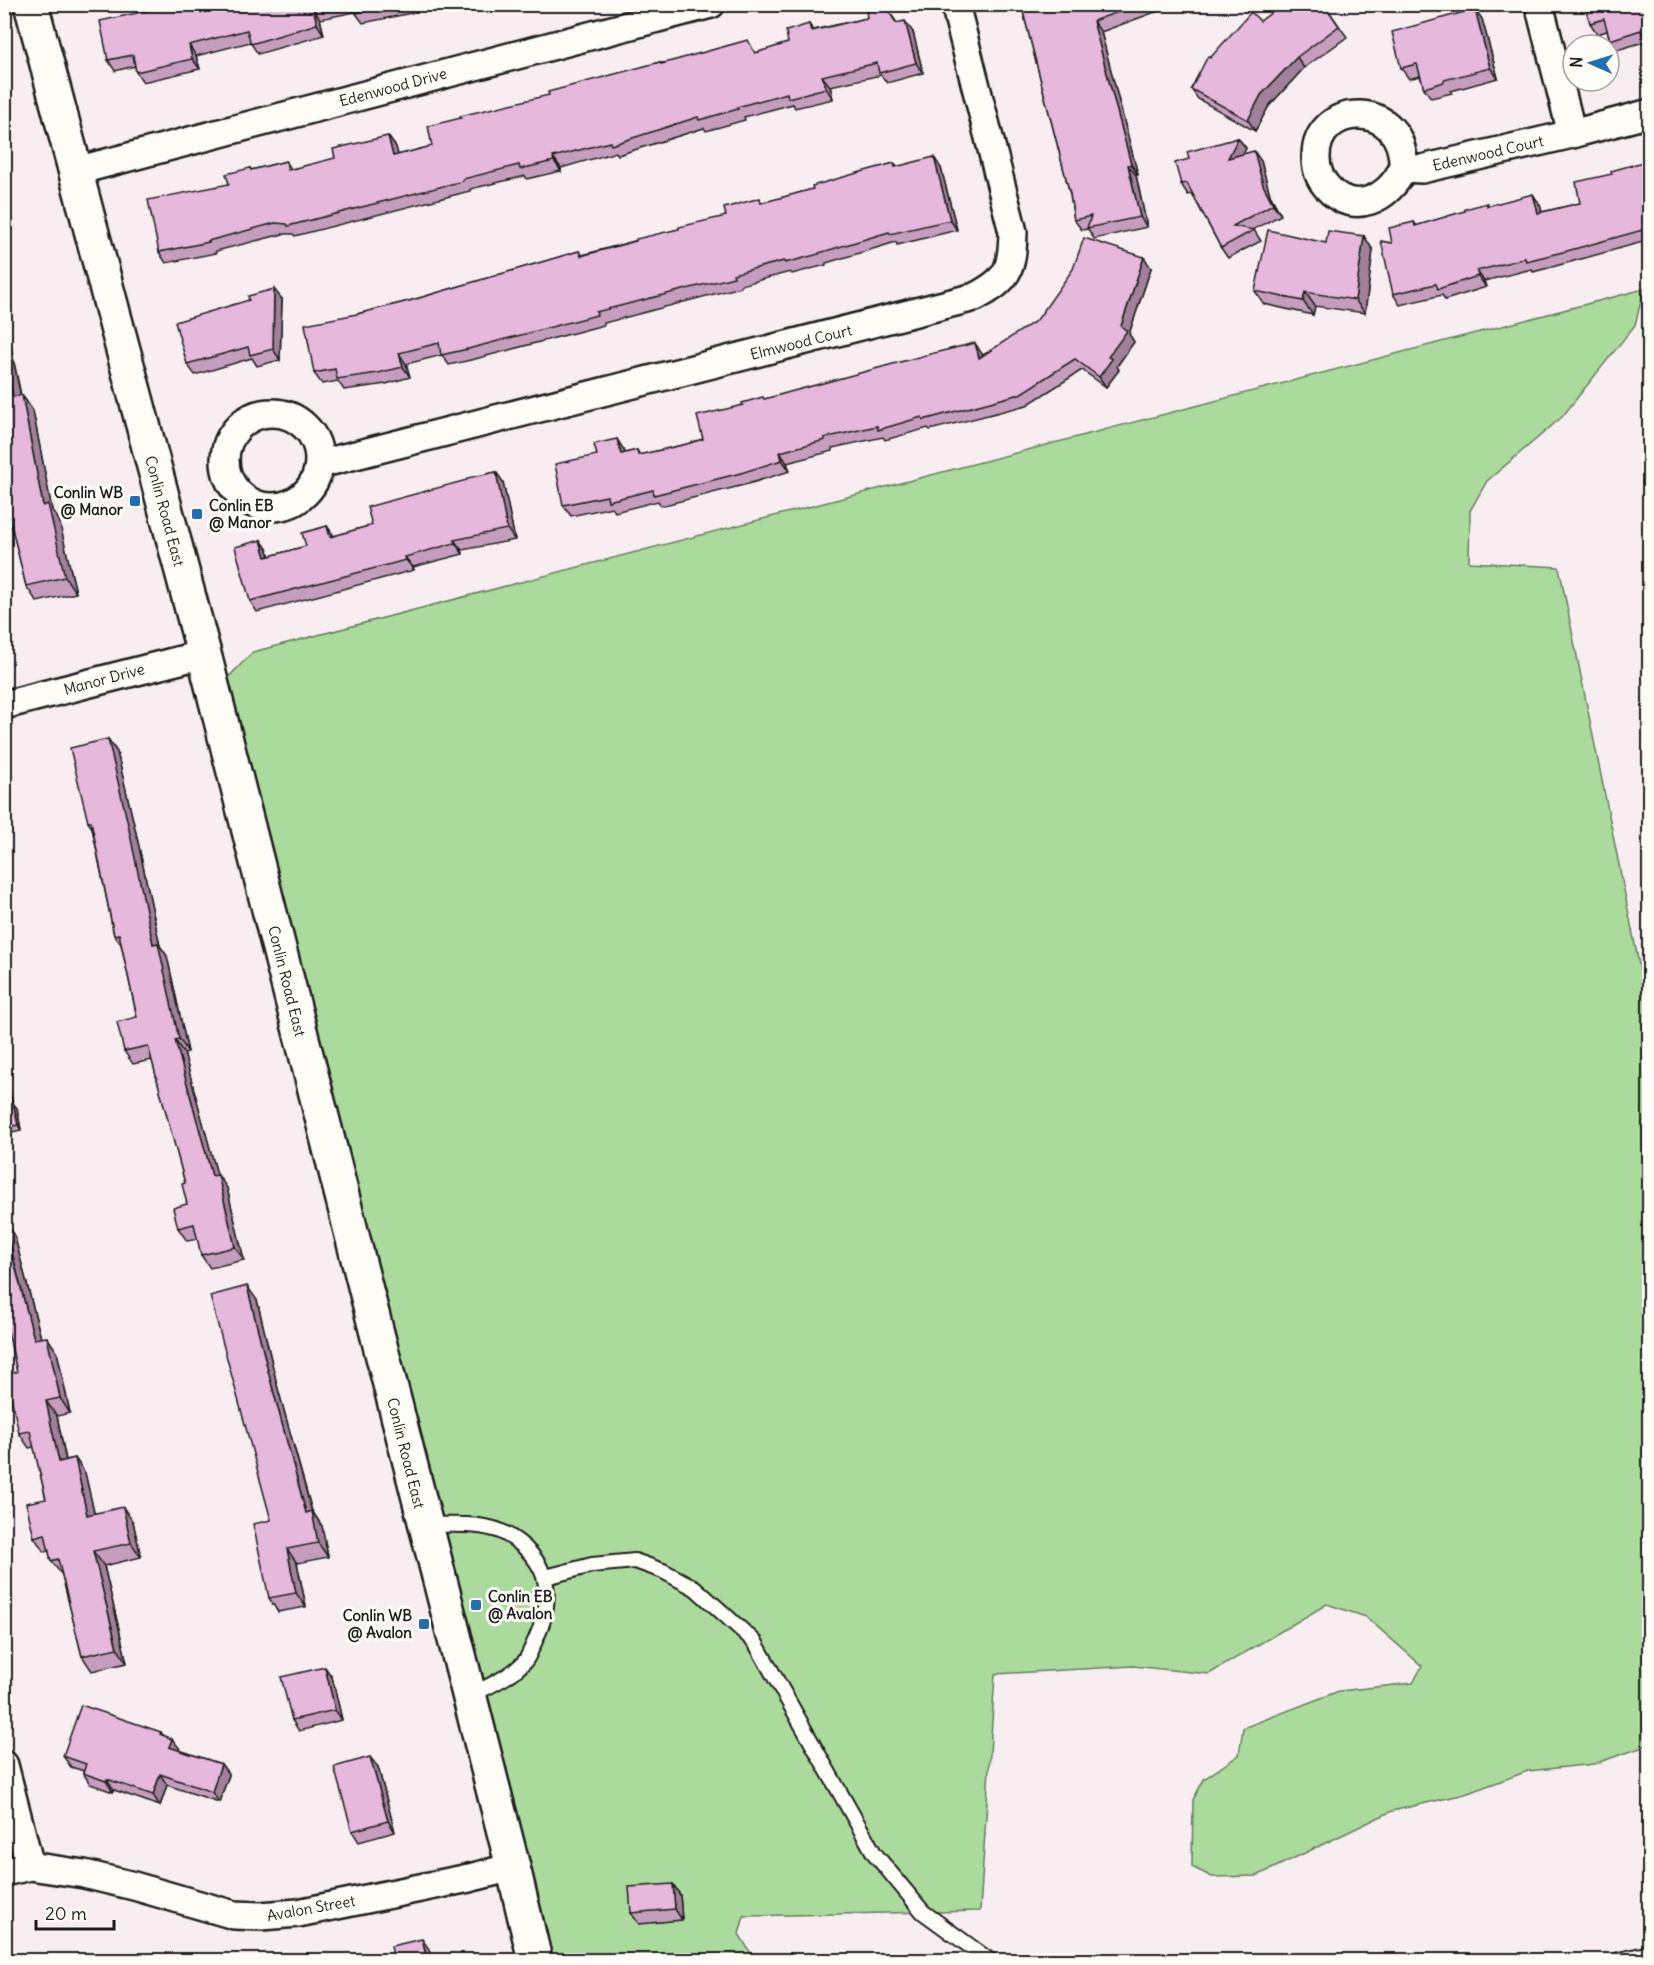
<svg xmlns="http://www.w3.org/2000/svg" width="1654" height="1965" viewBox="0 0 1654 1965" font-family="Delius,sans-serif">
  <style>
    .green { fill: #abdb9c; stroke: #647c5c; stroke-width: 1.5 }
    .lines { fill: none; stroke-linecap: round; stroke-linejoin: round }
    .service-casing { stroke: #1c1c1c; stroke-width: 18 }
    .minor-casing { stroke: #1c1c1c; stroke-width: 32 }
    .tertiary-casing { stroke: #1c1c1c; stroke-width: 38 }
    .service { stroke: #fdfcf7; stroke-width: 14 }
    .minor { stroke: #fdfcf7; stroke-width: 27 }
    .tertiary { stroke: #fdfcf7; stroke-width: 33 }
    .wall { fill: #c69ebd; stroke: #1c1c1c; stroke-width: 1.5 }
    .shaded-wall { fill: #a1819a; stroke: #1c1c1c; stroke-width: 1.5 }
    .building { fill: #e6b8dc; stroke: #1c1c1c; stroke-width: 1.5 }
    .poi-dot { fill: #1f6fb2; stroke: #fdfcf7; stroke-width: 2 }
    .labels { text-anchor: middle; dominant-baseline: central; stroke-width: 6; stroke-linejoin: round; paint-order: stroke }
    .street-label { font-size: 15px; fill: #1c1c1c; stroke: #fdfcf7 }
    .poi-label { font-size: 15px; font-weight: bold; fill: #1c1c1c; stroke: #fdfcf7; text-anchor: end }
  </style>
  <rect width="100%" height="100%" fill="#f8eef2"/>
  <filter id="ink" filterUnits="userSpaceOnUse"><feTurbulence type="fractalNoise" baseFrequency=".0167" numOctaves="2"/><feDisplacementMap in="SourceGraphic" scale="12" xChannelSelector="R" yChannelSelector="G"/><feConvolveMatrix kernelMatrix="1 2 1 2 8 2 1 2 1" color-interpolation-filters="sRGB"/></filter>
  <g filter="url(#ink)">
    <polygon class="green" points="1644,289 1635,325 1562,417 1487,481 1470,511 1469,562 1559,567 1649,1014 1649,1745 1594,1764 1528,1771 1465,1794 1392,1811 1257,1876 1212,1877 1192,1867 1193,1800 1204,1779 1239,1755 1243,1728 1339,1691 1413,1683 1422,1666 1366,1617 1327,1604 1209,1674 1133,1666 995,1674 980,1911 744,1916 739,1934 755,1960 534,1960 215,691 253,652"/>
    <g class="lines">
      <g class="service-casing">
        <g id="service">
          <path d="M425,1525C448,1525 472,1523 494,1529C503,1531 511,1537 518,1542C553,1569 553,1603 535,1641C532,1647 529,1656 525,1661C511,1677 488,1686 470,1696"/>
          <polyline points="546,1577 592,1565 635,1561 663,1571 695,1588 755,1642 874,1853 923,1912 989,1960"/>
          <polyline points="1619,1960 1650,1953"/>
        </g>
      </g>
      <g class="minor-casing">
        <g id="minor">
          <polyline points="1539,4 1572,134"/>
          <path d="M1403,168C1390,199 1352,217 1327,187C1320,179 1316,170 1316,158C1315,100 1406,98 1403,168L1422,169L1572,134L1650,113"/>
          <polyline points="76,171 711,4"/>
          <circle cx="272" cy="460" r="47"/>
          <path d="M320,464L975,297C1009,279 1012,270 1013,232L955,4"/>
          <polyline points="4,705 204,654"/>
          <polyline points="4,1765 30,1866"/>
          <polyline points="4,1872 30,1866 84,1874 134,1886 234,1915 261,1916 298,1913 469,1878 513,1867"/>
        </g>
      </g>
      <g class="tertiary-casing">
        <polyline id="tertiary" points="31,4 204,654 513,1867 535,1960"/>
      </g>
      <use href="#service" class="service"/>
      <use href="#minor" class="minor"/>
      <use href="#tertiary" class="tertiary"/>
    </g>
    <g class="wall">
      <polygon points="169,4 438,4 411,11 412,13 363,23 355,12 320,19 324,35 258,54 250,42 196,56 200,69 143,82 136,72 135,66 115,71 108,60 137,13"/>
      <polygon points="1021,4 1177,4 1101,32 1138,175 1136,175 1147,227 1094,239 1088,229 1082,230 1074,220 1070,194"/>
      <polygon points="1324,4 1347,37 1304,68 1269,106 1255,131 1198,99 1191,89 1210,58 1260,21"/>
      <polygon points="1372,4 1380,4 1376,9"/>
      <polygon points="1650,4 1649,44 1647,41 1617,50 1610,40 1607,31 1597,34 1590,23"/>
      <polygon points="886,7 897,23 913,32 923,73 887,83 881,75 830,86 833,99 795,108 793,104 744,117 745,120 706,131 704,128 618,155 616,152 561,168 561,171 527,179 525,176 470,189 470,191 295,236 293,234 283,234 216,251 216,253 166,263 159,252 229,184 250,168 252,170 286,161 291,169 396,147 398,155 432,146 549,95 660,62 662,63 756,53 788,43 809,24 813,30 867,18"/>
      <polygon points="1475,9 1482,19 1498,78 1451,91 1452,93 1431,98 1424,88 1420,76 1409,79 1401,68"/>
      <polygon points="1238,138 1246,148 1243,154 1261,161 1270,195 1281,215 1252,230 1254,230 1261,241 1228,258 1221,248 1192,194 1188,195 1181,184 1189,159"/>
      <polygon points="1650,160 1650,240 1574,261 1533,272 1532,269 1484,281 1486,287 1445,300 1442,295 1400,305 1393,294 1392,243 1414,222 1417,226 1465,211 1487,203 1488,205 1540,205 1542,212 1580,203 1612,174"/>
      <polygon points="894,163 897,166 941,168 957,230 897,245 896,242 826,263 826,265 792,274 790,272 741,285 741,287 604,323 604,325 475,359 449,365 442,355 406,364 410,377 386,384 344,390 338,381 322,384 314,373 357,314 409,301 579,251 582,255 679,229 726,216 763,203 813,189"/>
      <polygon points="1326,243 1373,250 1365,313 1315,306 1313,315 1264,304 1255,291"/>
      <polygon points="1151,268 1129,334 1134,342 1117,366 1119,370 1106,387 1082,370 1027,405 930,430 928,428 885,440 883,437 832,448 832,451 787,463 790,471 748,484 661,506 658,501 615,512 612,507 571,516 563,505 624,450 625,453 637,450 640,455 687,444 703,439 743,405 982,354 983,355"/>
      <polygon points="282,299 280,360 257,366 252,358 195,375 187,364"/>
      <polygon points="4,326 7,329 21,395 22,395 33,411 52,510 59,520 76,593 37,602 26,586 4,495"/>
      <polygon points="496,472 503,482 515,540 462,550 463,554 413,567 414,570 257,612 250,601 261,540 268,550 270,556 306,546 327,526 334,536 372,525 467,480"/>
      <polygon points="108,739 117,752 136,833 160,946 167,956 188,1052 184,1053 217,1175 227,1188 244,1260 210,1268 201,1255 198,1239 187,1241 178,1228 187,1204 185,1183 152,1060 133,1064 124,1051 137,1017 121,944 114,935 92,828 88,822"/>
      <polygon points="4,1081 5,1081 9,1086 12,1103 17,1108 21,1130 4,1134"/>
      <polygon points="4,1220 14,1234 41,1338 47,1337 57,1352 70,1413 57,1416 66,1460 75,1458 85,1473 94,1513 133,1522 141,1557 104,1566 127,1663 92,1671 82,1656 62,1575 51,1561 49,1551 44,1552 34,1537 46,1499 34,1447 29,1448 19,1433 17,1372 7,1326 4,1327"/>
      <polygon points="257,1300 278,1389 312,1511 322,1526 328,1557 297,1563 306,1607 278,1612 269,1598 271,1520"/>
      <polygon points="332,1677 342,1720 299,1731 292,1720"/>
      <polygon points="161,1732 163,1735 172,1739 179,1750 221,1764 229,1775 219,1802 167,1785 160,1806 114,1790 113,1792 90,1784 83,1773 84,1771 71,1767 63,1756"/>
      <polygon points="378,1767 395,1832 359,1842 352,1831"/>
      <polygon points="673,1884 680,1895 682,1920 639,1924 631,1913"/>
    </g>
    <g class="shaded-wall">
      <polygon points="313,8 320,19 324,35 317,24"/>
      <polygon points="1475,9 1482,19 1498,78 1490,68"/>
      <polygon points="905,21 913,32 923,73 916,63"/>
      <polygon points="1093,21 1101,32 1138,175 1131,164"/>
      <polygon points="189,45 196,56 200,69 192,59"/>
      <polygon points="1297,57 1304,68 1269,106 1255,131 1248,120 1261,95"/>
      <polygon points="822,76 830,86 833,99 826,88"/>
      <polygon points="388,136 396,147 401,166 393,156"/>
      <polygon points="1238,138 1246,148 1235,168 1228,158"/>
      <polygon points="1254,151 1261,161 1270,195 1281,215 1273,204 1263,185"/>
      <polygon points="553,157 561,168 561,171 554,161"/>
      <polygon points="934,157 941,168 957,230 950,220"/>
      <polygon points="1128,165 1136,175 1147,227 1140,217"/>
      <polygon points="1533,194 1540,205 1545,223 1538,213"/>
      <polygon points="1364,236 1373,250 1365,313 1355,300"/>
      <polygon points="1144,257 1151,268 1129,334 1134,342 1117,366 1119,370 1106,387 1099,377 1121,326"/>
      <polygon points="1477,271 1484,281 1486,287 1478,276"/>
      <polygon points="274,289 282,299 280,360 273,349"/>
      <polygon points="1305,292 1315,306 1313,315 1303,301"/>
      <polygon points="4,326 7,329 24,412 13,397 4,354"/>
      <polygon points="975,343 982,354 986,368 979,358"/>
      <polygon points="399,353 406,364 410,377 403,367"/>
      <polygon points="22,395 33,411 52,510 59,520 76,593 65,577 43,506"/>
      <polygon points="617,439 624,450 628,465 621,454"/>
      <polygon points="780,452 787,463 790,471 782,460"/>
      <polygon points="496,472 503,482 515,540 507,529"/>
      <polygon points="327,526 334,537 330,537"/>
      <polygon points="261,540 268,550 273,568 266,557"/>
      <polygon points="454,540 462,550 463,554 455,543"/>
      <polygon points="405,557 413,567 414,570 406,560"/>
      <polygon points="108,739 117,752 136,833 160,946 167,956 188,1052 179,1039 153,944"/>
      <polygon points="175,1040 184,1053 221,1189 212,1176"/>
      <polygon points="5,1081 9,1086 14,1109 10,1104"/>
      <polygon points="13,1103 17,1108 21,1130 18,1125"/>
      <polygon points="218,1175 227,1188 244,1260 235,1247"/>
      <polygon points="4,1220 14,1234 45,1354 34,1339"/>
      <polygon points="247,1286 257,1300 278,1389 313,1516 312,1511 322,1526 328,1557 318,1543 306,1513 269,1375"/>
      <polygon points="47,1337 57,1352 70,1413 60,1398"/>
      <polygon points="46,1401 57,1416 69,1477 59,1462"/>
      <polygon points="75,1458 85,1473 98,1529 87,1515"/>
      <polygon points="123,1507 133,1522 141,1557 131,1543"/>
      <polygon points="287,1549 297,1563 306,1607 296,1593"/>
      <polygon points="93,1551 104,1566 127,1663 117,1648"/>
      <polygon points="325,1667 332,1677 342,1720 335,1710"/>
      <polygon points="172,1739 180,1749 177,1757 169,1747"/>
      <polygon points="370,1757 378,1767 395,1832 388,1821"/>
      <polygon points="221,1764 229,1775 219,1802 212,1792"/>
      <polygon points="160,1774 167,1785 160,1806 153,1795"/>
      <polygon points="107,1779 114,1790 113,1792 106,1781"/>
      <polygon points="673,1884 680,1895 682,1920 675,1909"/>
      <polygon points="422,1939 429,1949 432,1960 427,1960"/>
    </g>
    <g class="building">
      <polygon points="169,4 332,4 313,8 317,24 251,44 247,30 189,45 192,59 136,72 133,55 108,60 100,21 137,13"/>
      <polygon points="354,4 395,4 356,13"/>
      <polygon points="1021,4 1140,4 1093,21 1131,164 1128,165 1140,217 1087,228 1091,216 1074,220 1070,194"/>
      <polygon points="1283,4 1324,4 1339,26 1297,57 1261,95 1248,120 1191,89 1208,56 1210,58 1251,12 1260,21"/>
      <polygon points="1584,4 1650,4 1650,31 1642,34 1641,30 1610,40 1604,19 1590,23"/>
      <polygon points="886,7 896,23 905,21 916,63 879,73 877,63 822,76 826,88 788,98 787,93 737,107 738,109 699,120 698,117 611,145 610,142 553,157 554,161 520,169 519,165 463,179 463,181 288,226 287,224 275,223 208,241 209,242 159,252 148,200 229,184 226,174 250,168 251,170 286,161 288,170 335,158 333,149 388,136 393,156 432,146 428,126 461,118 460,116 549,95 548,92 630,70 660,62 661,64 748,40 755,53 788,43 786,31 809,24 811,31 867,18 866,11"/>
      <polygon points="1475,9 1490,68 1444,80 1444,82 1424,88 1417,64 1401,68 1392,32"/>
      <polygon points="1238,138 1228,158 1254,151 1263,185 1273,204 1233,226 1254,230 1221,248 1187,183 1181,184 1175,163 1189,159 1187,152"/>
      <polygon points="934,157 950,220 890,234 889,232 819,253 819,254 785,263 784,261 733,274 734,277 596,312 597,315 468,349 441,355 439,343 399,353 403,367 378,373 337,379 335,369 314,373 305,324 357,314 409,301 579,251 581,256 636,241 636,239 679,229 679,227 726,216 724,208 760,198 761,203 813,189 812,186 861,172 894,163 895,167"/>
      <polygon points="1650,160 1650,228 1567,251 1526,261 1525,258 1477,271 1478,276 1438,289 1436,284 1393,294 1381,241 1392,243 1389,228 1414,222 1415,226 1465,211 1465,209 1487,203 1487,206 1533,194 1538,213 1580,203 1576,182 1612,174 1611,171"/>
      <polygon points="1268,230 1326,243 1328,231 1364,236 1355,300 1305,292 1303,301 1255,291"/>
      <polygon points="1084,238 1144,257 1121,326 1127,331 1108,357 1112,359 1099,377 1075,359 1020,394 923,420 922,417 878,430 877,426 824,438 825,440 780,452 782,460 741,473 654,495 653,490 608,501 607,496 563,505 555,464 597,455 594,444 617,439 621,454 637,450 638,455 687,444 703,439 697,416 743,405 742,403 763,397 764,399 926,355 975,343 979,358 1037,320 1073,269"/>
      <polygon points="274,289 273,349 250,355 248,347 187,364 175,322 249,300 248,296"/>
      <polygon points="4,354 13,397 22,395 43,506 48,504 65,577 26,586 4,495"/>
      <polygon points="496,472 507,529 454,540 455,543 405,557 406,560 250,601 235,547 261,540 266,557 306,546 302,533 327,526 330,537 372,525 367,507 467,480 467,478"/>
      <polygon points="108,739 127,820 153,944 158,943 179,1039 175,1040 212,1176 218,1175 235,1247 201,1255 194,1224 178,1228 173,1208 187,1204 182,1184 185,1183 148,1046 124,1051 117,1022 137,1017 119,934 114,935 91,821 88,822 70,748"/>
      <polygon points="4,1081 5,1081 10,1104 13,1103 18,1125 4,1128"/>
      <polygon points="4,1223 34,1339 47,1337 60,1398 46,1401 59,1462 75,1458 87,1515 123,1507 131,1543 93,1551 117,1648 82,1656 58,1559 51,1561 45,1534 34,1537 26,1503 46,1499 30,1431 19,1433 6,1374 17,1372 4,1312"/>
      <polygon points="247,1286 269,1375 306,1513 312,1511 318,1543 287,1549 296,1593 269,1598 253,1524 271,1520 210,1296"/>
      <polygon points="325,1667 335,1710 292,1720 281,1677"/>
      <polygon points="81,1705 161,1732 160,1734 172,1739 169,1747 221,1764 212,1792 160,1774 153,1795 107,1779 106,1781 83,1773 86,1764 63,1756"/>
      <polygon points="370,1757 388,1821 352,1831 334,1767"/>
      <polygon points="673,1884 675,1909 631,1913 629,1887"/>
      <polygon points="422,1939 427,1960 394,1960 391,1946"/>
    </g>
  </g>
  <g class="poi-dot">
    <rect x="129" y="495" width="12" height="12" rx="3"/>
    <rect x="191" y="508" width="12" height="12" rx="3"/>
    <rect x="470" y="1599" width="12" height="12" rx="3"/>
    <rect x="418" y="1618" width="12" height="12" rx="3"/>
  </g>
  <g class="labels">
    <g class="street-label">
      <text transform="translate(393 87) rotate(-15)">Edenwood Drive</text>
      <text transform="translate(1488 153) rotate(-13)">Edenwood Court</text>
      <text transform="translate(801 342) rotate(-14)">Elmwood Court</text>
      <text transform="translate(165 511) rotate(75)">Conlin Road East</text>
      <text transform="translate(104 679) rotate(-15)">Manor Drive</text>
      <text transform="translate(287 981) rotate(76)">Conlin Road East</text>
      <text transform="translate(406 1453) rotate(76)">Conlin Road East</text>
      <text transform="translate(311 1908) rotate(-10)">Avalon Street</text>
    </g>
    <g class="poi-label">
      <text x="123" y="492">Conlin WB<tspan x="123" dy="17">@ Manor</tspan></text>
      <text x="209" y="505" text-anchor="start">Conlin EB<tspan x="209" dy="17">@ Manor</tspan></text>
      <text x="488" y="1596" text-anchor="start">Conlin EB<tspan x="488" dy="17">@ Avalon</tspan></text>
      <text x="412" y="1615">Conlin WB<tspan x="412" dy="17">@ Avalon</tspan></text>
    </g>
  </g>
  <rect width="1654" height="1965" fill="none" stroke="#fdfcf7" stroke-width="24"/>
  <rect x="12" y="12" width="1630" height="1941" fill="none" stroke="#1c1c1c" stroke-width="2" filter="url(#ink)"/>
  <g transform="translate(1591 63) rotate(273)"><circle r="28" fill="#fdfcf7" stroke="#a3a29f" stroke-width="1.5"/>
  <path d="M0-4.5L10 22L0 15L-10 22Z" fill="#1f6fb2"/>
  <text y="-9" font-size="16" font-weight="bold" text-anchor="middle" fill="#1c1c1c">N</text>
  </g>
  <path d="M36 1920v9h78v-9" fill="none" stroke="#1c1c1c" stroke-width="3"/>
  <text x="45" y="1920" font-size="18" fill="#1c1c1c" stroke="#fdfcf7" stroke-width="4.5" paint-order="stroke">20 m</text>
</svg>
